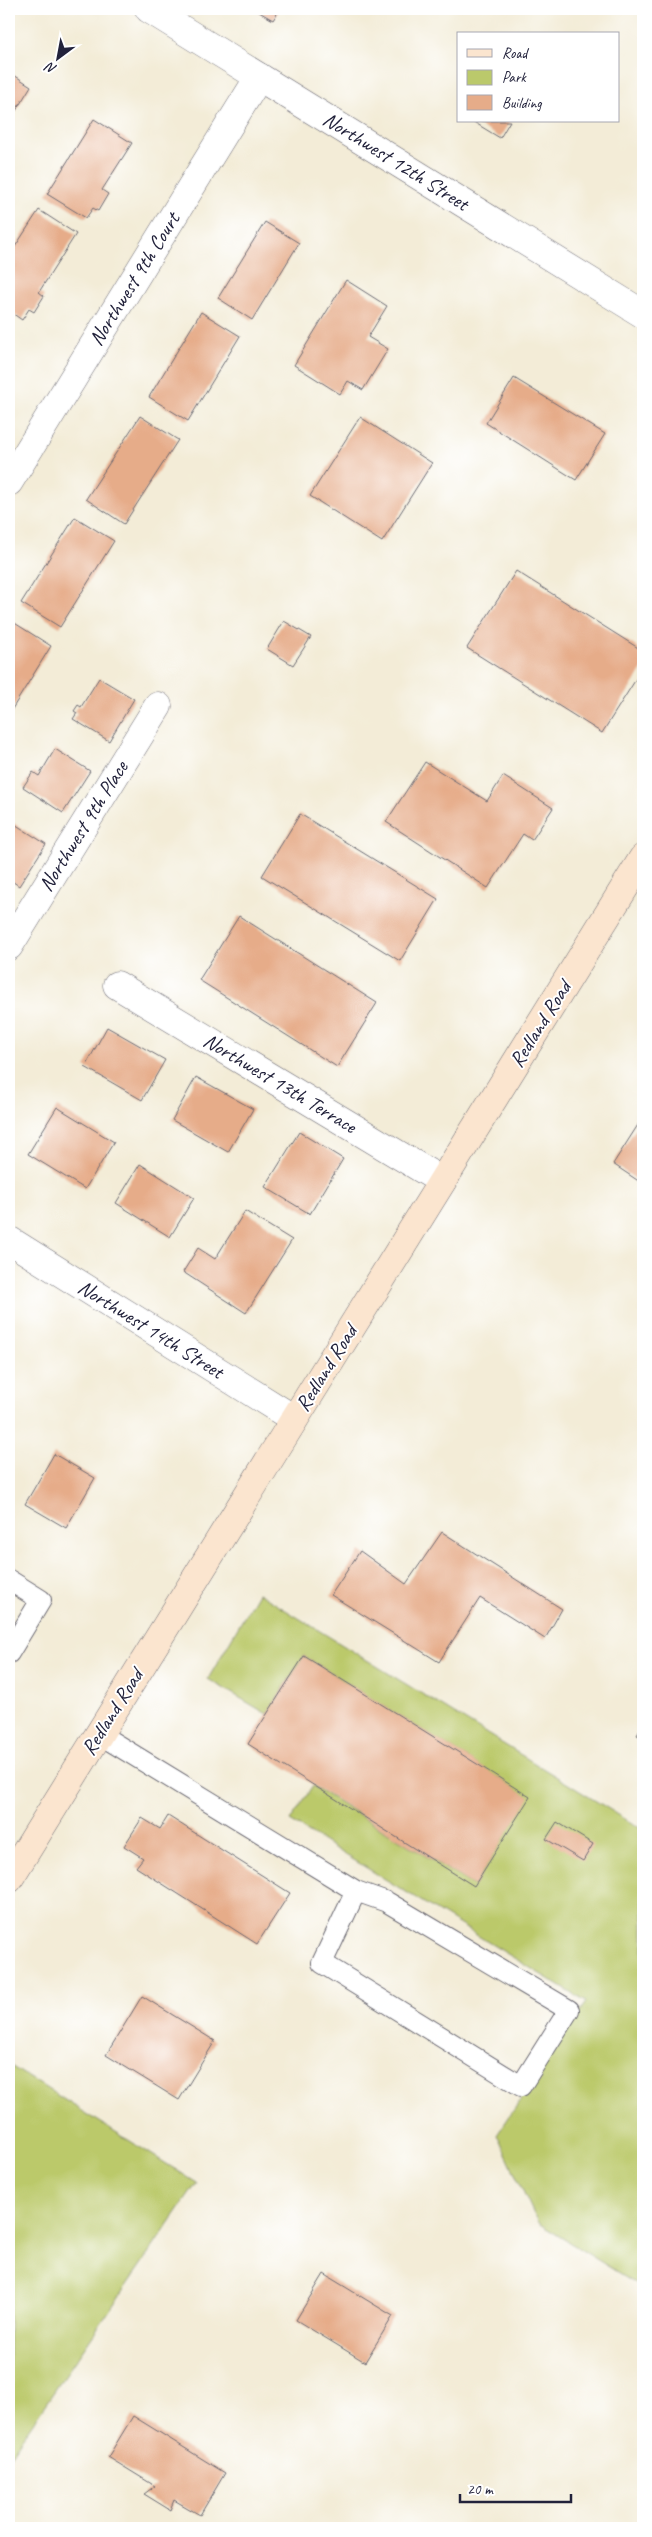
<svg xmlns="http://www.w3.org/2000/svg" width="652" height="2537" viewBox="0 0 652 2537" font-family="Caveat,sans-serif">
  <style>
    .green { fill: #bbc96b; stroke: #6e7653 }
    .building { fill: #e6ac89 }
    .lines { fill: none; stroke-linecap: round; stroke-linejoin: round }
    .lane-casing { stroke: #6b6972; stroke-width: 22 }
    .street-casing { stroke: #6b6972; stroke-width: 29 }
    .secondary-casing { stroke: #6b6972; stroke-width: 29 }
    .lane { stroke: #fff; stroke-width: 20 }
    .street { stroke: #fff; stroke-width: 28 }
    .secondary { stroke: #fbe5cf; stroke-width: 28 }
    .labels { text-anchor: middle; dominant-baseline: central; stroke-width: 4; stroke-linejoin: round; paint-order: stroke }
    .street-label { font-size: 21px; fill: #22223b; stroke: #fff }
  </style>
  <rect width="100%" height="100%" fill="#fff"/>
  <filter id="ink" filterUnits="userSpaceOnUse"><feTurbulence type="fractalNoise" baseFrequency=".02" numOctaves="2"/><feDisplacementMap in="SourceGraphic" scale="10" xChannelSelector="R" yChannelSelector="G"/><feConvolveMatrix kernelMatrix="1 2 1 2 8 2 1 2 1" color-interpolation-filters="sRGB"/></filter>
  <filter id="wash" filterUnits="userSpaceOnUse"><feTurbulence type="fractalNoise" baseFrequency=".0096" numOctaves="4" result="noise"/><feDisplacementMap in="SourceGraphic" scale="20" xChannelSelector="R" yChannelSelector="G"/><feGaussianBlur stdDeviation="1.12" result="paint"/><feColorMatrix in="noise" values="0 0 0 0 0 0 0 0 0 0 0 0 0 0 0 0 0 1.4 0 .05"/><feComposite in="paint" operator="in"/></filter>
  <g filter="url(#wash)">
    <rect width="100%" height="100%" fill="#f3ecd7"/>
    <g class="green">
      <polygon points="258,1593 643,1830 643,2288 538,2223 497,2135 586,2002 290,1821 313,1786 474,1886 529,1797 304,1656 267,1714 208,1679"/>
      <polygon points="9,2065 197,2183 9,2457"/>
    </g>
    <g id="blocks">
      <g class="building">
        <polygon points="254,9 280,9 273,20"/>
        <polygon points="9,72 31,86 9,122"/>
        <polygon points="94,119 132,143 102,190 108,194 98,211 93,208 86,218 47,194"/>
        <polygon points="472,121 510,121 500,138"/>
        <polygon points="39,210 76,234 39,292 44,296 34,312 29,309 22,320 9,311 9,256"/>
        <polygon points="265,222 299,243 252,320 218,298"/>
        <polygon points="346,280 387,306 368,337 388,349 363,390 348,381 340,394 294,365"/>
        <polygon points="201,312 240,336 188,421 149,397"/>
        <polygon points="514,378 605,434 576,480 486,423"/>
        <polygon points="140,416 178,440 124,524 86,499"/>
        <polygon points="360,417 432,463 382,542 310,496"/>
        <polygon points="75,517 114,541 60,627 21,603"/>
        <polygon points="516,571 643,651 643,668 602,733 467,648"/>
        <polygon points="284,621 311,637 293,665 267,649"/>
        <polygon points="13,622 51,646 9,714 9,628"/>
        <polygon points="99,678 134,699 109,741 73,719 77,713 74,711 78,705 81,707"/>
        <polygon points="55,749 90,771 63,813 23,787 33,772 39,776"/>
        <polygon points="425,762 487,801 503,776 553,808 532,840 523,834 488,888 386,822"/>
        <polygon points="300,814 438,899 400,961 262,876"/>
        <polygon points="10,821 46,844 19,886 9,879"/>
        <polygon points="239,916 377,1003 337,1067 199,980"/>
        <polygon points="107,1027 165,1060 142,1100 85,1067"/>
        <polygon points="196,1077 253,1109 228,1152 172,1120"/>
        <polygon points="57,1107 114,1142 85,1189 28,1154"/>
        <polygon points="643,1117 643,1184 613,1164"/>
        <polygon points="299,1132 343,1159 310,1214 265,1187"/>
        <polygon points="140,1164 194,1198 170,1237 116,1203"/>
        <polygon points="245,1211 292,1240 246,1313 183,1272 198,1248 215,1259"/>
        <polygon points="54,1454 95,1478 66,1528 25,1504"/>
        <polygon points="442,1532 562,1609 545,1639 480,1598 439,1662 331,1595 360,1551 406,1584"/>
        <polygon points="304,1656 530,1797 474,1886 248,1744"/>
        <polygon points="643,1725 643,1739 637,1735"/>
        <polygon points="168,1816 290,1893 257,1944 136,1867 143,1858 124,1846 142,1818 160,1829"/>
        <polygon points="557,1822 593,1844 583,1861 546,1839"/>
        <polygon points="142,1996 215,2041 179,2100 106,2055"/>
        <polygon points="324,2274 393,2316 365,2362 296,2320"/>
        <polygon points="133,2416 225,2473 200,2515 174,2500 170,2510 144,2494 155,2486 108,2457"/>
      </g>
    </g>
  </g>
  <g filter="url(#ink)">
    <use href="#blocks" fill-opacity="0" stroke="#6b6972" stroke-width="1"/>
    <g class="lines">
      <g class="lane-casing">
        <g id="lane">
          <polyline points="9,1580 41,1600 9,1653"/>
          <polyline points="99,1734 356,1891 387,1902 569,2010 521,2086 322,1963 356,1891"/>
        </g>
      </g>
      <g class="street-casing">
        <g id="street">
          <polyline points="149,9 643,314"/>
          <polyline points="9,482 259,77"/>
          <polyline points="9,946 158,706"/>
          <polyline points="117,985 442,1181"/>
          <polyline points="9,1240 294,1419"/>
        </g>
      </g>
      <g class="secondary-casing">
        <polyline id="secondary" points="9,1879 643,858"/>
      </g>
      <use href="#lane" class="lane"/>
      <use href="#street" class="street"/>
      <use href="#secondary" class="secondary"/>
    </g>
  </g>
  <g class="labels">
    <g class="street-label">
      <text transform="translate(396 161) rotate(32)">Northwest 12th Street</text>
      <text transform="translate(134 279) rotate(-58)">Northwest 9th Court</text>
      <text transform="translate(83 826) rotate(-58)">Northwest 9th Place</text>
      <text transform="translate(540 1024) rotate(-58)">Redland Road</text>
      <text transform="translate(280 1083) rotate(31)">Northwest 13th Terrace</text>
      <text transform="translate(151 1329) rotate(32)">Northwest 14th Street</text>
      <text transform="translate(326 1368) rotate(-58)">Redland Road</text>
      <text transform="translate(112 1712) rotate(-58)">Redland Road</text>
    </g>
  </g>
  <rect width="652" height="2537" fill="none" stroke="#fff" stroke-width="30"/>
  <rect x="457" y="32" width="162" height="90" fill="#ffffff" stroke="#a7a7b1"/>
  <rect x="467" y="49" width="25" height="8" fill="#fbe5cf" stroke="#a7a7b1"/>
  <text x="502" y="58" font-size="15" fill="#22223b">Road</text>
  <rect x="467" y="70" width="25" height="15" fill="#bbc96b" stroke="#a7a7b1"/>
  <text x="502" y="82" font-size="15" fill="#22223b">Park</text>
  <rect x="467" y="95" width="25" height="15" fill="#e6ac89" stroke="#a7a7b1"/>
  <text x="502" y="108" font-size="15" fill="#22223b">Building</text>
  <g transform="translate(58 58) rotate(212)" stroke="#ffffff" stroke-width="4" paint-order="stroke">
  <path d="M0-4L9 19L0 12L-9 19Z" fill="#22223b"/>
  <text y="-8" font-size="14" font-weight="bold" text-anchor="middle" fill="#22223b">N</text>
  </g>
  <path d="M460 2494v8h111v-8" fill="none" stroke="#22223b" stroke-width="2.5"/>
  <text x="467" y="2494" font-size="15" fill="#22223b" stroke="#ffffff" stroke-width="4" paint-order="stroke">20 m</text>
</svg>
